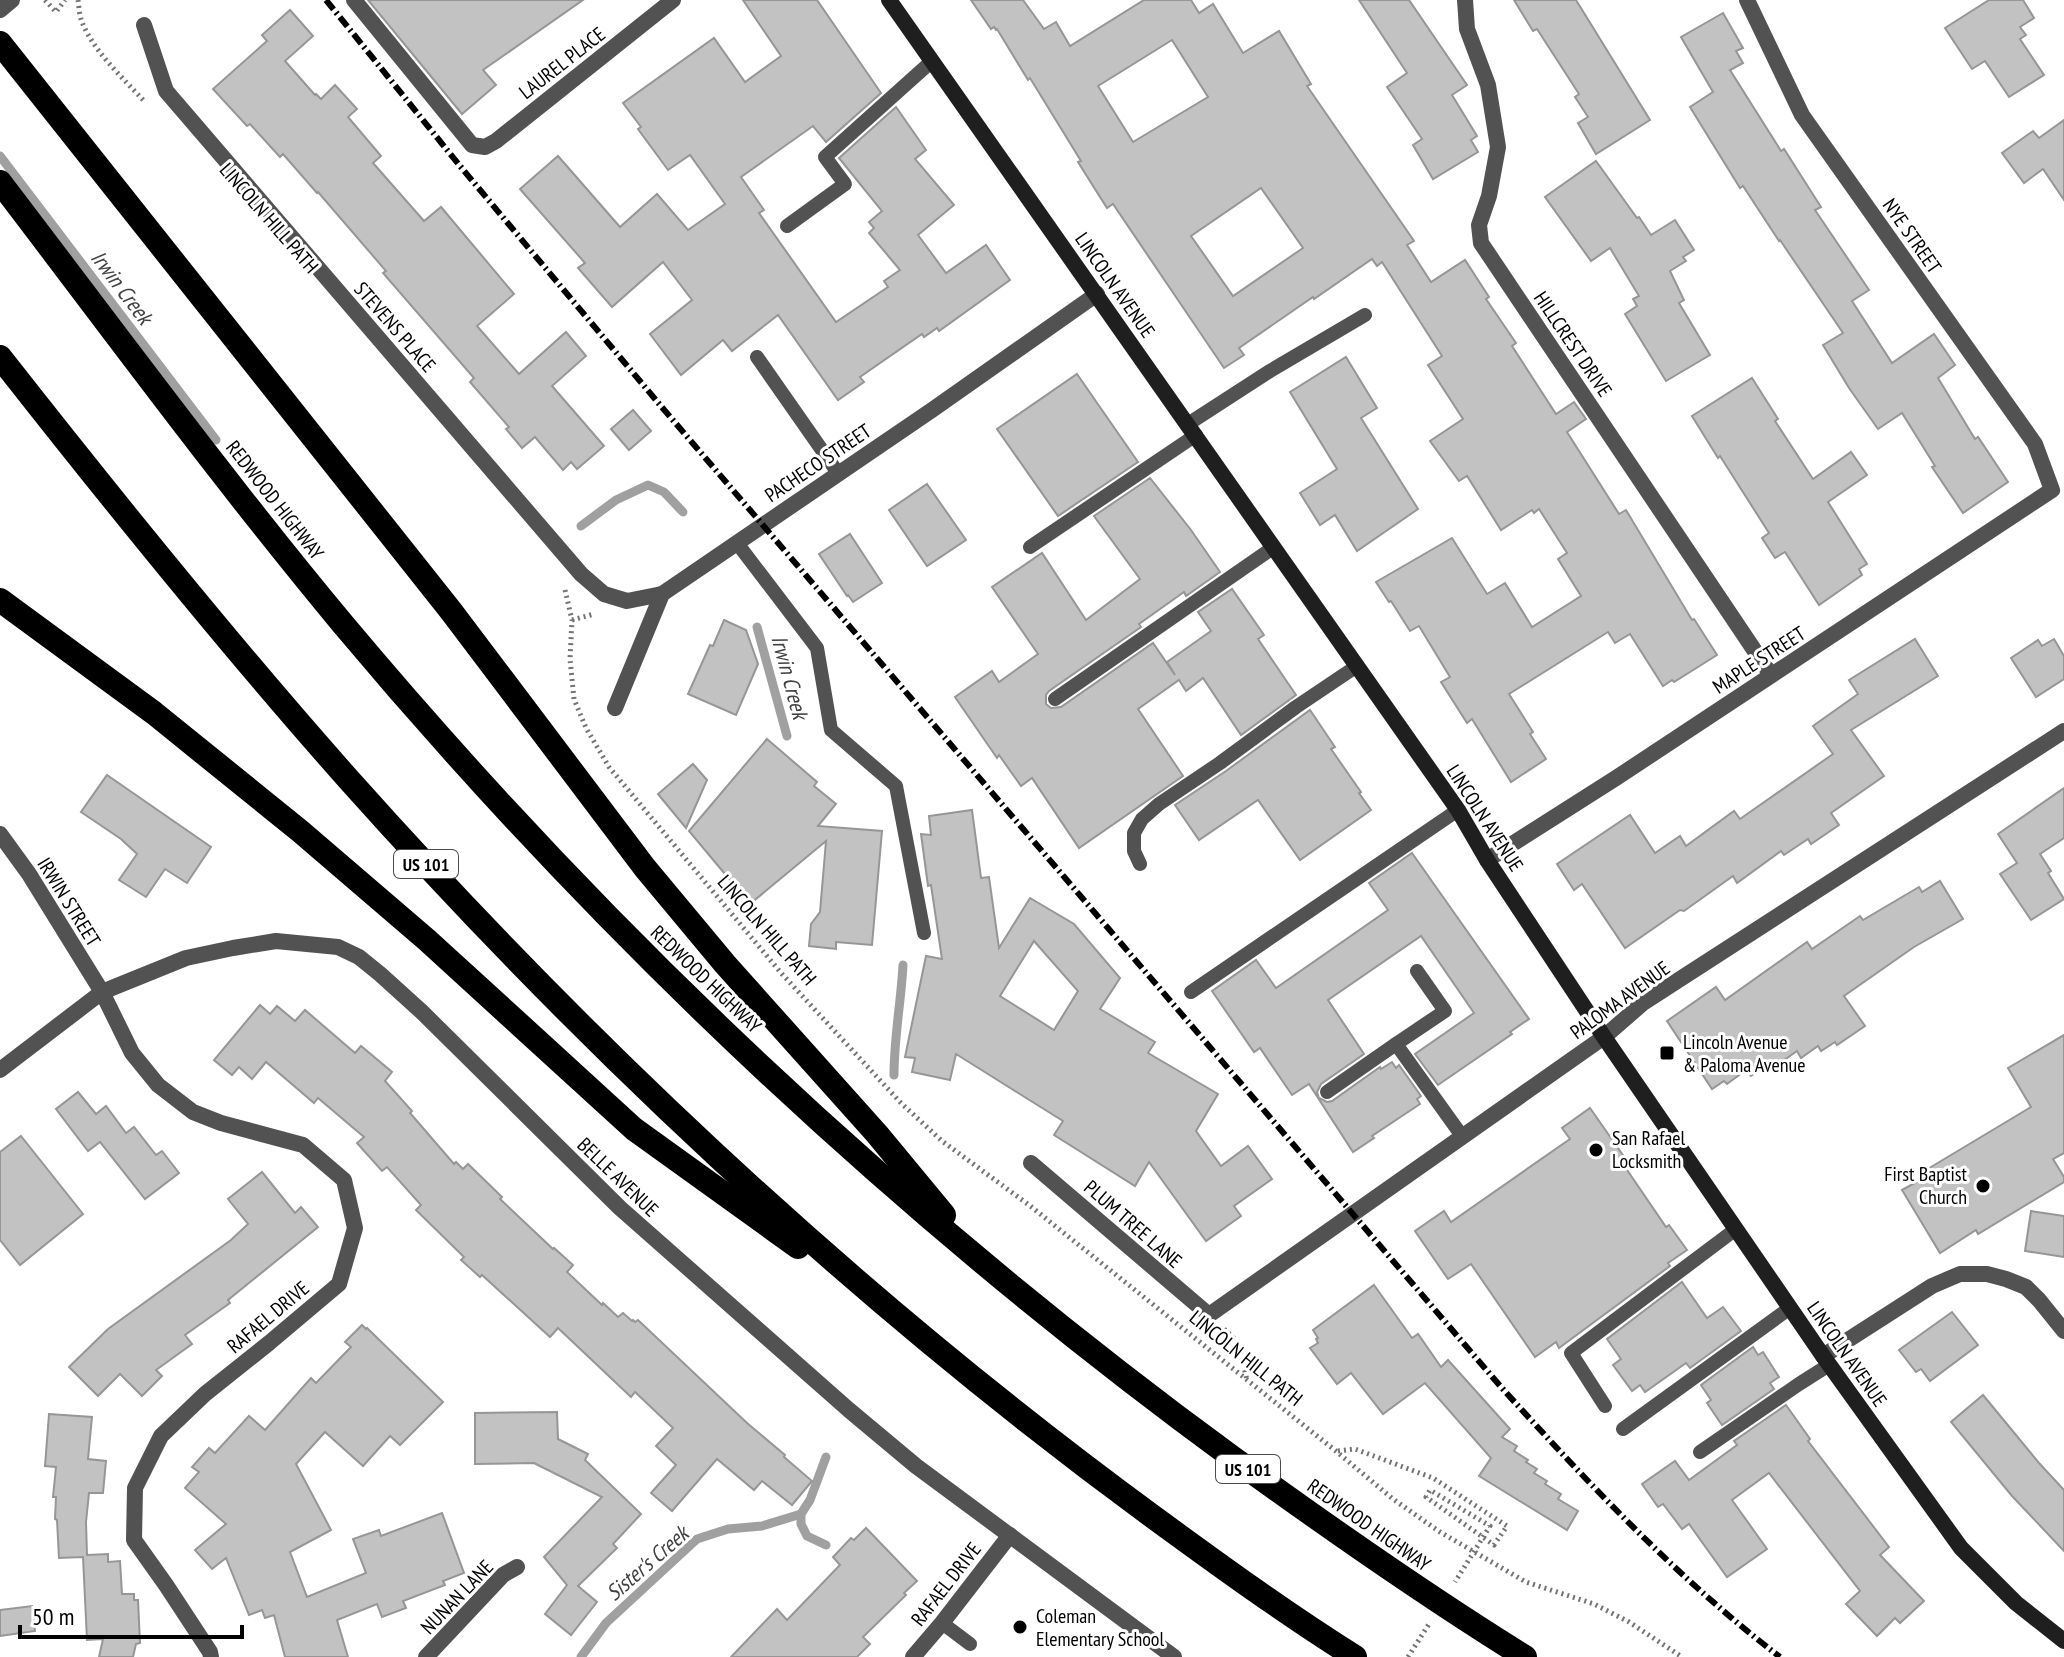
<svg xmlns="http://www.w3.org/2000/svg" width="2064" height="1657" viewBox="0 0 2064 1657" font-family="'PT Sans Narrow',sans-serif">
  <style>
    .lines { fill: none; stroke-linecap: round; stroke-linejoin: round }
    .stream { stroke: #a0a0a0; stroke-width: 9 }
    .building { fill: #c2c2c2; stroke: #969696; stroke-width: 2; fill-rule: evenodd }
    .path { stroke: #747474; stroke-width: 5; stroke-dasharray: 2 4; stroke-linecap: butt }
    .service { stroke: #525252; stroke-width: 14 }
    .minor { stroke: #525252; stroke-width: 16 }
    .tertiary { stroke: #525252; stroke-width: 16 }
    .secondary { stroke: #1f1f1f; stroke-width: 16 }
    .motorway { stroke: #000; stroke-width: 24 }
    .rail { stroke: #000; stroke-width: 6; stroke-dasharray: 12 4 2 4; stroke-linecap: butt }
    .poi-dot { fill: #000; stroke: #fff; stroke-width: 3 }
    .labels { text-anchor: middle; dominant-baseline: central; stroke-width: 6; stroke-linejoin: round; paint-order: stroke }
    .shield { fill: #fff; stroke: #4c4c4c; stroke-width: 2 }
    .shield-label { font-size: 18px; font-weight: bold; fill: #000 }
    .street-label { font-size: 20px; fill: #000; stroke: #fff }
    .poi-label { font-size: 20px; fill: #000; stroke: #fff; text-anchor: start }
    .water-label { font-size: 22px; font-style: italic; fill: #414141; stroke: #fff }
  </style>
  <rect width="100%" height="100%" fill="#fff"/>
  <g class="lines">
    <g class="stream">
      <polyline points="0,156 216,440"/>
      <polyline points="581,526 616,500 648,485 664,492 683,512"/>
      <polyline points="757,627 787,736"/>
      <path d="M894,1075C894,1038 901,1002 903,965"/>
      <polyline points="826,1545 807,1536 801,1524 801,1514 810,1500 826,1457"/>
      <polyline points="581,1657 606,1623 697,1539 728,1529 762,1526 801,1514"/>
    </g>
  </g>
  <g class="building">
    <polygon points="368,0 583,0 483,70 496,85 462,114"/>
    <polygon points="743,0 817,0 881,93 826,142 813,126 741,177 764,210 759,213 836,322 888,287 884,281 900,270 869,233 874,228 869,222 882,211 839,158 896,107 926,150 915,159 954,205 918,235 946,273 986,245 1010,280 939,331 937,328 924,337 922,334 860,377 864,382 838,400 778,315 732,351 723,340 681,375 650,334 692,300 663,262 612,307 578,268 585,263 520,189 558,156 620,227 657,194 688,230 725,204 690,155 668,170 638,129 641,127 623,103 714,38 745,82 781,56"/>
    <path d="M971,0H1023L1044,29L1056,22L1070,46L1144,0H1191L1199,13L1213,4L1243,53L1279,31L1311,84L1307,86L1414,241L1407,245L1431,282L1465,260L1489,297L1486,299L1516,343L1512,346L1556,414L1574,402L1586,419L1567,432L1619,514L1626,510L1692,620L1694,619L1717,655L1674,682L1672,680L1663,686L1630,634L1615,643L1608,632L1509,694L1533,732L1530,734L1546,759L1511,782L1472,719L1467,723L1441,682L1450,677L1419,626L1410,631L1391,601L1389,602L1376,582L1452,538L1487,594L1505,583L1532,627L1581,596L1558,559L1567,553L1539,509L1534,513L1532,510L1501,530L1467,476L1459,481L1430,441L1463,419L1428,365L1442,356L1382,262L1377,266L1372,259L1314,299L1313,297L1239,348L1244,355L1224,368L1113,204L1107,208L1078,162L1081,161L1030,78L1028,80L997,29L996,30L994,27L991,29ZM1172,40L1208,97L1133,142L1098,86ZM1261,188L1303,248L1233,296L1191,236Z"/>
    <polygon points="1359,0 1409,0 1467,85 1452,95 1477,136 1471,140 1478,152 1433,179 1413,145 1422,139 1387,87 1407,73"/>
    <polygon points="1514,0 1576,0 1650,120 1596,154 1578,123 1588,117 1575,97 1579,94 1537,29 1533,31"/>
    <polygon points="1989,0 2023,0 2034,18 2020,27 2026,35 2020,39 2044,75 2009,97 1985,61 1972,69 1945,28"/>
    <polygon points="290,10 313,36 285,61 315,95 316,94 321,99 335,85 357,109 348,117 381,156 373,163 424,221 441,207 514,294 477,326 519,374 566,332 586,356 552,386 604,446 577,469 571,462 563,470 535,437 522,448 506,429 509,427 470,382 474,378 383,273 386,271 318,192 317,193 283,154 280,157 250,124 247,126 213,89 267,41 262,35"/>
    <polygon points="1723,13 1743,48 1736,51 1743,63 1730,70 1781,151 1784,149 1821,207 1815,210 1869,290 1852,301 1892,363 1934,334 1955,365 1938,378 1975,439 1978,437 2008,482 1963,513 1932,467 1935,466 1902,413 1878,429 1849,388 1823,345 1843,333 1780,240 1779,241 1743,186 1740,188 1690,107 1713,92 1681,37"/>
    <polygon points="2064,120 2064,200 2043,169 2024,183 2002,153 2033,131 2039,138"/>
    <polygon points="1596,161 1637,218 1639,217 1651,235 1675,220 1694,250 1683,257 1686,261 1670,271 1684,300 1679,303 1710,355 1666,381 1625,314 1637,306 1633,299 1639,296 1610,248 1591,261 1545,197"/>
    <polygon points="1346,357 1377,408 1361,418 1418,509 1357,551 1335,515 1320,525 1300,493 1337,469 1290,392"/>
    <polygon points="1077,374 1138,462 1058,516 997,429"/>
    <polygon points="1752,378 1778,419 1775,421 1813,479 1851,452 1867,475 1828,502 1867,564 1859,569 1862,575 1819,605 1785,552 1775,558 1762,538 1769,533 1720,456 1718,458 1692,416"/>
    <polygon points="633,410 651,431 629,450 611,429"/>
    <polygon points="1150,478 1191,530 1220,572 1186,596 1184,592 1139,624 1141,627 1049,691 1046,695 1046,704 1051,708 1061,707 1153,643 1175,675 1167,662 1211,631 1198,612 1232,589 1264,635 1258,639 1296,695 1241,735 1203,678 1186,691 1179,680 1138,709 1183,776 1079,848 1032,778 1021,786 999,755 997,758 955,697 992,671 999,682 1038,654 992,587 1042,553 1086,620 1140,579 1094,516"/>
    <polygon points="927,484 966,540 927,566 889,510"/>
    <polygon points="850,534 882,583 853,602 848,595 847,596 819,554"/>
    <polygon points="724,620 746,630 758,664 736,715 688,694 710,645 713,646"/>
    <polygon points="1915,639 1938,676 1851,730 1884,776 1831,813 1839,825 1811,844 1808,839 1784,855 1781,851 1737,883 1733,876 1684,911 1680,910 1625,948 1582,884 1574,890 1557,864 1630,815 1655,853 1680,836 1686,846 1734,811 1740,819 1833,754 1813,726 1858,694 1849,680"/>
    <polygon points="2054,639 2064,656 2064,679 2036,697 2011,658 2038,640 2042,646"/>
    <polygon points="1310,710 1335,747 1331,749 1361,792 1359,793 1371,810 1300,860 1258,800 1199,840 1175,805 1226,771"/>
    <polygon points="767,739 817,782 814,786 836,804 818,826 882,831 872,945 836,942 836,949 809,946 811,924 820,912 826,841 750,904 689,831"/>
    <polygon points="693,764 707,780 686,828 658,794"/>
    <polygon points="107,775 211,847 187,883 165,869 146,897 119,880 137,854 121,839 81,812"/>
    <polygon points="2064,788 2064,838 2040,854 2051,871 2048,873 2064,899 2031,920 2000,874 2017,863 1998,834"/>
    <path d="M972,810L981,878L989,877L999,948L1030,898L1074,924L1120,978L1100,1009L1155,1042L1148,1053L1218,1094L1196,1131L1221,1166L1248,1146L1272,1179L1234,1206L1241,1216L1206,1241L1149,1162L1135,1186L1054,1135L1063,1121L956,1054L950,1080L912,1072L915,1058L905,1057L926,956L942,959L931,885L928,886L921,834L931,835L929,816ZM1034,941L1078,991L1054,1030L1000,996Z"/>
    <polygon points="1412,853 1529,1019 1510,1032 1512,1034 1438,1085 1415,1054 1474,1013 1421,936 1328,1000 1364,1054 1321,1084 1317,1092 1319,1098 1327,1102 1332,1101 1380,1067 1381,1069 1392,1062 1396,1068 1399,1065 1421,1096 1417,1099 1420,1104 1372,1136 1374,1138 1353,1152 1309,1084 1292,1095 1260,1048 1254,1052 1212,991 1256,960 1276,988 1388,910 1369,883"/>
    <polygon points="1940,881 1963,919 1914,947 1844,996 1865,1026 1837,1045 1835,1042 1821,1051 1818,1046 1801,1058 1797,1051 1776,1066 1772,1061 1751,1076 1746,1070 1727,1084 1724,1081 1712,1089 1667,1021 1716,987 1725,1000 1807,942 1812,949 1860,916 1863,920 1919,887 1922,892"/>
    <polygon points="260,1005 270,1014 277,1006 295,1021 305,1010 355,1053 361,1046 392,1072 385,1081 412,1111 410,1113 454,1164 456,1162 463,1169 468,1164 502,1197 500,1199 553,1249 554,1248 573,1265 567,1272 602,1305 603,1303 618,1317 623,1313 632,1321 633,1320 635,1322 638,1320 747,1423 785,1455 784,1457 812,1481 792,1505 762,1481 754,1490 717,1459 672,1511 651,1493 676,1465 656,1446 673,1428 635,1392 631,1397 558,1328 550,1337 482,1275 480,1277 461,1260 464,1257 416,1210 421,1205 387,1167 382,1171 357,1143 364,1137 318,1098 314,1103 266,1062 252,1079 239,1067 232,1075 214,1060"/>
    <polygon points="2064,1035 2064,1153 2053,1159 2064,1177 2064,1182 1978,1234 1976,1230 1940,1253 1902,1190 1924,1178 1921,1173 2031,1107 2008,1068"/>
    <polygon points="78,1092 96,1114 106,1106 126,1133 134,1127 156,1155 162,1151 179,1173 145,1199 100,1142 88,1151 56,1109"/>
    <polygon points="1590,1108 1625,1158 1621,1161 1666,1227 1669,1225 1687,1250 1668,1263 1670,1266 1559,1348 1556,1342 1535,1357 1471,1264 1448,1279 1415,1231 1444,1211 1451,1222 1570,1139 1562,1128"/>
    <polygon points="21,1136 83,1214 20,1265 0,1240 0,1152"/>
    <polygon points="262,1172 295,1213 301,1207 318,1227 228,1300 230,1303 185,1335 192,1344 156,1370 162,1376 142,1396 120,1374 98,1396 69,1367 108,1329 231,1240 248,1224 228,1199"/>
    <polygon points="2031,1211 2064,1216 2064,1257 2025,1251"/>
    <polygon points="1682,1282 1707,1318 1723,1307 1741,1331 1690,1368 1686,1363 1645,1392 1640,1385 1632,1391 1613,1365 1621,1359 1607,1339"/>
    <polygon points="1374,1285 1412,1338 1418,1334 1441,1367 1448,1360 1510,1429 1502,1437 1517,1446 1514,1451 1528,1460 1526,1462 1537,1469 1534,1473 1547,1481 1545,1484 1561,1494 1558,1499 1578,1511 1567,1530 1479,1476 1491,1458 1425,1383 1383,1414 1351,1373 1337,1384 1310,1348 1318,1343 1316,1339 1318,1338 1313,1330"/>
    <polygon points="1952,1312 1978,1345 1930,1381 1921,1369 1916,1372 1899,1350"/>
    <polygon points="362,1325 366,1329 367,1328 443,1402 400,1445 390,1436 363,1466 325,1432 296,1464 331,1530 290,1552 307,1597 366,1573 353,1539 379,1530 381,1536 442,1513 464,1573 443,1581 445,1585 403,1601 406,1608 382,1617 377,1604 337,1620 348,1657 285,1657 274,1615 265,1618 262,1610 249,1615 226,1558 212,1569 195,1550 226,1524 185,1488 199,1472 192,1467 209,1448 215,1453 249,1416 265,1430 311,1378 316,1383 351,1347 345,1342"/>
    <polygon points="1753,1347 1758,1355 1763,1352 1779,1377 1770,1383 1774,1389 1722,1425 1707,1403 1711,1400 1701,1385"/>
    <polygon points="1983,1395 2039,1463 2064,1490 2064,1551 2012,1496 1951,1422"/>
    <polygon points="1786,1405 1810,1439 1808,1441 1889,1547 1880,1555 1924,1601 1900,1623 1895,1618 1877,1636 1846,1604 1860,1591 1769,1473 1732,1500 1767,1549 1727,1577 1689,1524 1682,1529 1663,1504 1658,1507 1642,1484 1675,1461 1689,1480 1737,1445 1734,1441"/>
    <polygon points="557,1412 558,1439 588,1454 585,1460 641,1514 613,1544 617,1548 578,1586 597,1602 571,1635 545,1614 567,1585 544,1557 602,1497 534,1463 475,1464 475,1413"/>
    <polygon points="49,1414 92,1417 88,1459 106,1461 103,1493 89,1493 86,1522 87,1555 108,1554 108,1562 120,1561 122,1594 134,1594 134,1600 138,1600 140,1643 136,1644 133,1657 99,1657 103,1639 87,1640 83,1557 59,1558 57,1520 55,1519 56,1497 53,1497 56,1467 45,1466"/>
    <polygon points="866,1528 917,1581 904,1593 906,1595 863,1637 870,1644 857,1657 731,1657 777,1609 787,1620 840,1565 833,1557 851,1538 854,1540"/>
    <polygon points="32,1606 35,1631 0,1636 0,1610"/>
  </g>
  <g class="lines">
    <g class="path">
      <polyline points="45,0 56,12 65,0"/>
      <path d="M78,0C79,6 79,13 81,19C91,49 123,78 144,101"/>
      <polyline points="565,590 572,620 570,659 574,699 586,728 609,767 782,974 901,1103 942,1141 1029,1205 1337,1452 1393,1499 1440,1532 1526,1582 1594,1604 1629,1622 1682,1657"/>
      <polyline points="572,620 594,614"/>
      <polyline points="1224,1329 1238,1342 1247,1380"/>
      <polyline points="1338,1451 1355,1449 1433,1478 1507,1526 1494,1545 1426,1497 1430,1490 1490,1526 1455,1582"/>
      <polyline points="1408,1657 1429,1624"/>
    </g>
    <g class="service">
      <polyline points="787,226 845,184 825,157 932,61"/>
      <polyline points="757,357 838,473"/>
      <polyline points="1188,424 1270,371 1365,315"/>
      <polyline points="737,543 817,648 831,730 896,786 924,933"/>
      <polyline points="1030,547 1196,435"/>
      <polyline points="1055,699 1274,547"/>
      <polyline points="1140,864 1134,851 1134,833 1142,819 1159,804 1220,763 1296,707 1357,666"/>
      <polyline points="1417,971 1445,1011 1396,1044 1462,1136"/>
      <polyline points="1191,992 1458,810"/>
      <polyline points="1327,1092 1396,1044"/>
      <polyline points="1605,1406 1571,1353 1736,1229"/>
      <polyline points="1623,1429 1790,1308"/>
      <polyline points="1700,1452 1799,1384 1829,1365"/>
      <polyline points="942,1623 970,1644"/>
    </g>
    <g class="minor">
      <polyline points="354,0 472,145 485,147 496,141 673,0"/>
      <polyline points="1465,0 1467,29 1488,85 1498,147 1489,196 1479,225 1481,243 1771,675"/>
      <polyline points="144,25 166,91 581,574 604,594 627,601 662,594"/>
      <polyline points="615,708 662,594 932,410 1097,294"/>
      <polyline points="0,834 29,874 102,992 132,1053 158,1085 193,1112 221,1123 303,1145 344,1180 355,1228 339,1284 269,1343 205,1394 161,1436 135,1488 134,1540 166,1585 210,1652 211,1657"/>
      <polyline points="1487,860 1616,778 2052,490 2035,444 1802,115 1747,0"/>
      <polyline points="0,1070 102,992 186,958 233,948 276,941 338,947 359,957 380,974 422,1012 620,1208 849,1410 916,1466 1174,1657"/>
      <polyline points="1031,1163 1209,1315 1604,1037 1643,1003 2064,731"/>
      <polyline points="1823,1356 1932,1286 1960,1274 1987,1274 2006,1279 2026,1287 2039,1300 2064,1331"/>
      <polyline points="426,1657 503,1575 517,1567"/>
      <polyline points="913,1657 942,1623 1010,1535"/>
    </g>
    <polyline class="tertiary" points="0,10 12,0"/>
    <polyline class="secondary" points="889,0 1458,810 1487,860 1604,1037 1823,1356 1961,1548 2016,1603 2064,1641"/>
    <g class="motorway">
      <polyline points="0,43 451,611 645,868 725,964 877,1134 944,1215"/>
      <path d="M0,182C113,330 223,480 342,623C604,936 904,1217 1233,1458C1328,1527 1425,1595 1525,1657"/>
      <path d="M0,357C113,501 228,644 350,781C592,1052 859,1301 1152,1516C1219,1565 1285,1613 1355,1657"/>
      <polyline points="0,600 154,713 300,831 427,940 634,1129 798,1247"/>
    </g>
    <path class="rail" d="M326,0L460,166L660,405L1501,1387C1588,1483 1677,1578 1780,1657"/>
  </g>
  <g class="poi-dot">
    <rect x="1659" y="1045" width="16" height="16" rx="4"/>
    <circle cx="1596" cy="1150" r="8"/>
    <circle cx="1983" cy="1186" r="8"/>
    <circle cx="1020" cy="1627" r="8"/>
  </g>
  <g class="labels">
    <g class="shield">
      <rect x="394" y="850" width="64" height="28" rx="6"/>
      <rect x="1216" y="1455" width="64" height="28" rx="6"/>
    </g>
    <g class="shield-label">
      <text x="426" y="864">US 101</text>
      <text x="1248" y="1469">US 101</text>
    </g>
    <g class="street-label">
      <text transform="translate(562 63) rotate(-38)">LAUREL PLACE</text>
      <text transform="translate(269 218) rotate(49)">LINCOLN HILL PATH</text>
      <text transform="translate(1912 236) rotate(55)">NYE STREET</text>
      <text transform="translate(1115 285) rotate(55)">LINCOLN AVENUE</text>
      <text transform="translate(395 327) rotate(49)">STEVENS PLACE</text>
      <text transform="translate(1573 344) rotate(56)">HILLCREST DRIVE</text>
      <text transform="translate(818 463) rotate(-34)">PACHECO STREET</text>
      <text transform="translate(275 500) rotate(52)">REDWOOD HIGHWAY</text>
      <text transform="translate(1759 660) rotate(-33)">MAPLE STREET</text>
      <text transform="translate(1485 818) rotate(57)">LINCOLN AVENUE</text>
      <text transform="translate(69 902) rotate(58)">IRWIN STREET</text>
      <text transform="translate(767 930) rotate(49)">LINCOLN HILL PATH</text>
      <text transform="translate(706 979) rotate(44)">REDWOOD HIGHWAY</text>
      <text transform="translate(1620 1000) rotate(-36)">PALOMA AVENUE</text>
      <text transform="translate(618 1177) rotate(44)">BELLE AVENUE</text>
      <text transform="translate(1133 1224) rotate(41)">PLUM TREE LANE</text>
      <text transform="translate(268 1317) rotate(-40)">RAFAEL DRIVE</text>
      <text transform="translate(1847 1354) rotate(55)">LINCOLN AVENUE</text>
      <text transform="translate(1246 1358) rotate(39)">LINCOLN HILL PATH</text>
      <text transform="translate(1369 1525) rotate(35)">REDWOOD HIGHWAY</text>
      <text transform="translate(946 1584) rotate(-52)">RAFAEL DRIVE</text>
      <text transform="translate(457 1597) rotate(-46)">NUNAN LANE</text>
    </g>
    <g class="poi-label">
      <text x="1683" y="1042">Lincoln Avenue<tspan x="1683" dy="23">&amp; Paloma Avenue</tspan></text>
      <text x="1612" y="1138">San Rafael<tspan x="1612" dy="23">Locksmith</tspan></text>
      <text x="1967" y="1174" text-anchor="end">First Baptist<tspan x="1967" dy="23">Church</tspan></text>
      <text x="1036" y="1616">Coleman<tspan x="1036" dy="23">Elementary School</tspan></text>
    </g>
    <g class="water-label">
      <text transform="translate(122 287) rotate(53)">Irwin Creek</text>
      <text transform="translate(790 677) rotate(75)">Irwin Creek</text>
      <text transform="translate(647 1563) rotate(-41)">Sister's Creek</text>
    </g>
  </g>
  <path d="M20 1625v12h222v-12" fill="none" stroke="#000000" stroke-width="4"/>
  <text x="32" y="1625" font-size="24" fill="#000000" stroke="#ffffff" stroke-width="6" paint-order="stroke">50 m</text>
</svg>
